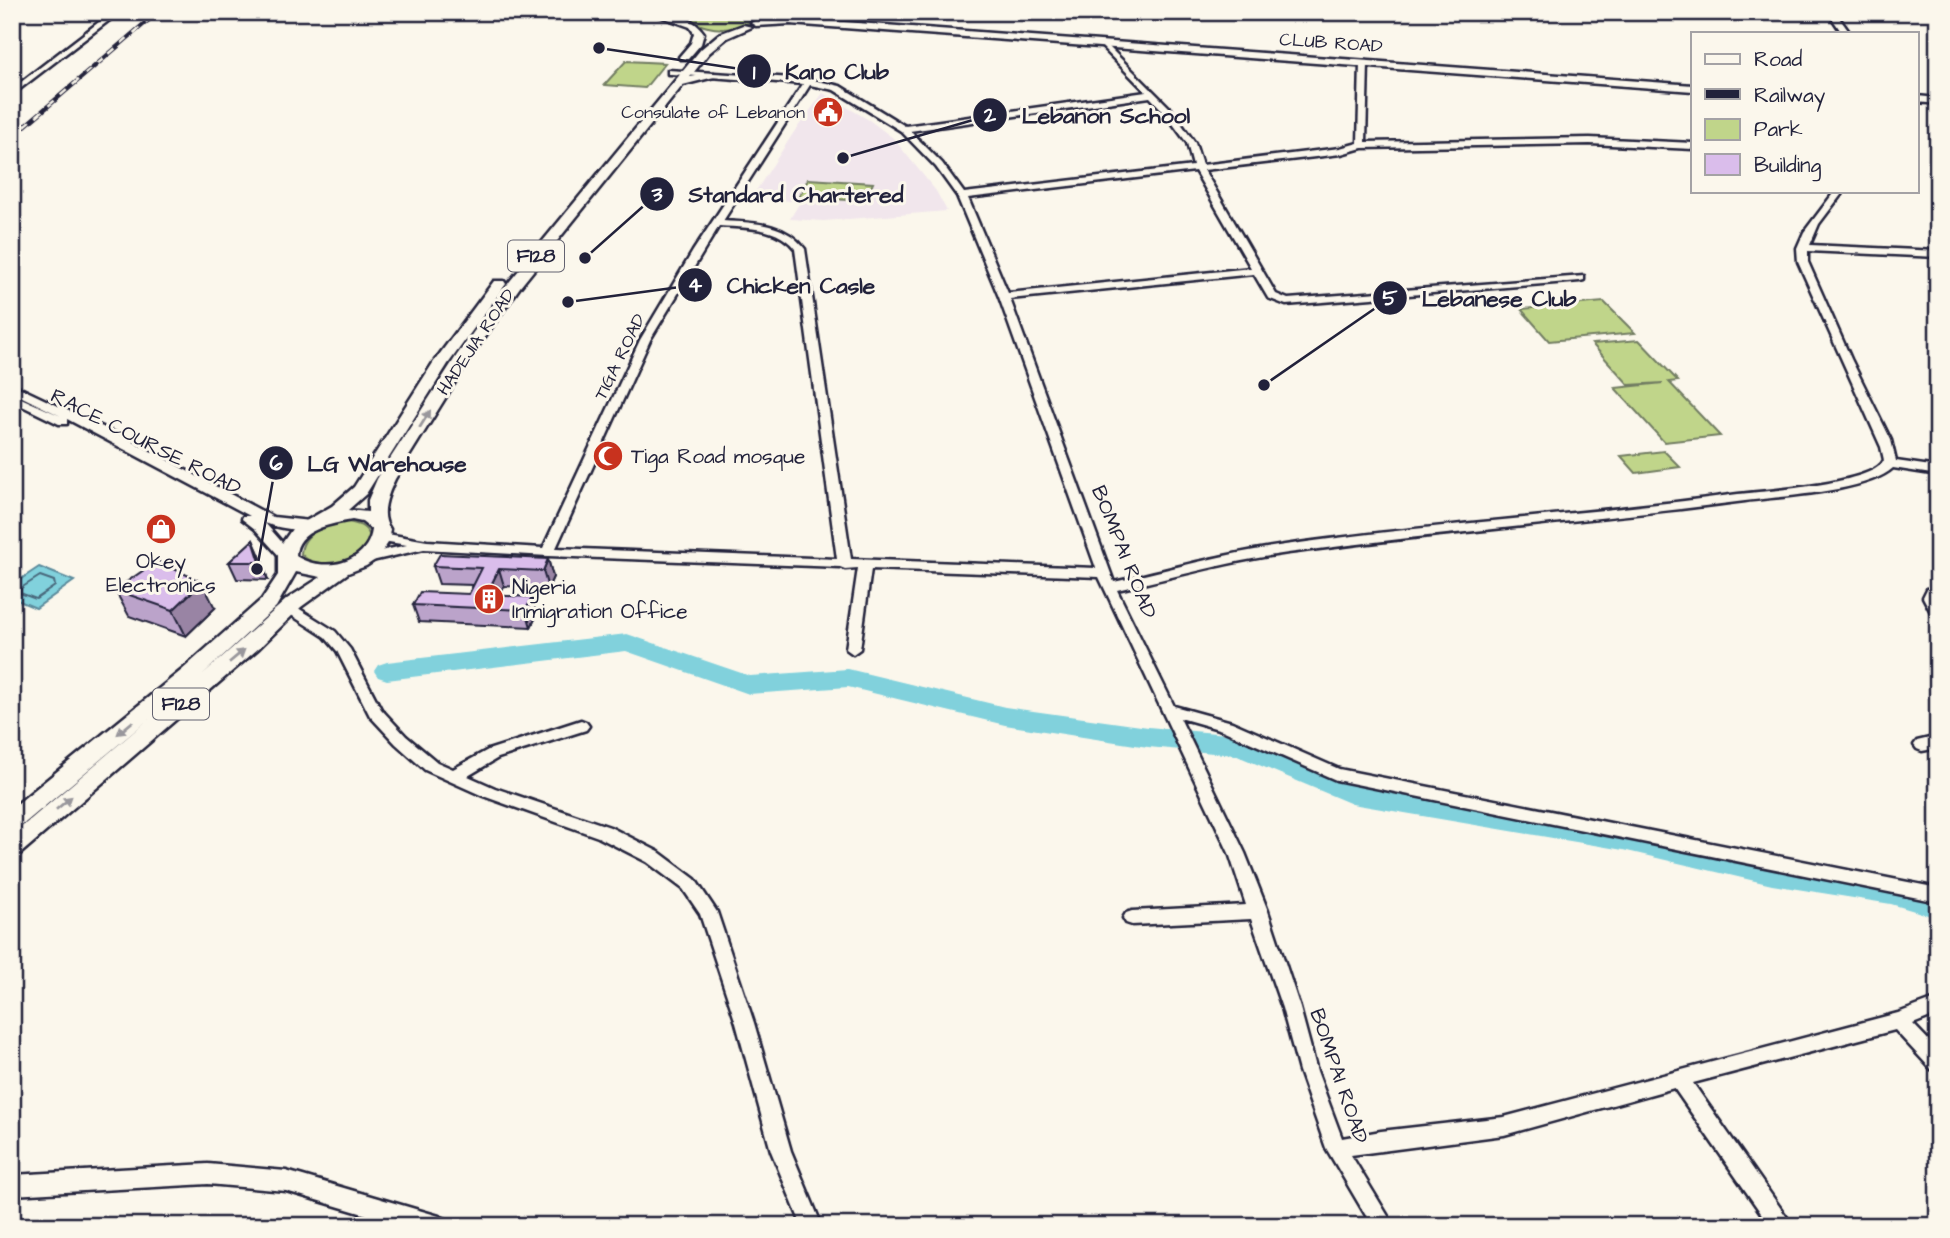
<svg xmlns="http://www.w3.org/2000/svg" width="1950" height="1238" viewBox="0 0 1950 1238" font-family="'Architects Daughter',sans-serif">
  <style>
    .built { fill: #f1e6ec }
    .green { fill: #c0d58a; stroke: #717c62; stroke-width: 2 }
    .water { fill: #81d1dc; stroke: #5b8b9c; stroke-width: 2 }
    .lines { fill: none; stroke-linecap: round; stroke-linejoin: round }
    .shore { stroke: #48687b; stroke-width: 2 }
    .river { fill: #81d1dc; fill-rule: evenodd }
    .minor-casing { stroke: #22223b; stroke-width: 5 }
    .major-casing { stroke: #22223b; stroke-width: 5 }
    .minor { fill: #fbf7ec; fill-rule: evenodd }
    .major { fill: #fbf7ec; fill-rule: evenodd }
    .rail-casing { stroke: #22223b; stroke-width: 4.5 }
    .rail { stroke: #fbf7ec; stroke-width: 2.5; stroke-dasharray: 8; stroke-linecap: butt }
    .wall { fill: #bba3ca; stroke: #22223b; stroke-width: 2 }
    .shaded-wall { fill: #9984a4; stroke: #22223b; stroke-width: 2 }
    .building { fill: #dabdeb; stroke: #22223b; stroke-width: 2 }
    .oneway { fill: #99979c }
    .labels { text-anchor: middle; dominant-baseline: central; stroke-width: 6; stroke-linejoin: round; paint-order: stroke }
    .far-street-label { font-size: 18px; fill: #22223b; stroke: #fbf7ec }
    .far-poi-label { font-size: 18px; fill: #22223b; stroke: #fbf7ec; text-anchor: end }
    .shield { fill: #fbf7ec; stroke: #636270; stroke-width: 2 }
    .shield-label { font-size: 19px; font-weight: bold; fill: #22223b }
    .street-label { font-size: 21px; fill: #22223b; stroke: #fbf7ec }
    .poi-label { font-size: 21px; fill: #22223b; stroke: #fbf7ec; text-anchor: start }
    .leader { fill: none; stroke: #22223b; stroke-width: 2.5 }
    .callout-dot { fill: #22223b; stroke: #fbf7ec; stroke-width: 2.5 }
    .mark-label { font-size: 21px; text-anchor: middle; font-weight: bold; fill: #fff }
    .callout-label { font-size: 23px; text-anchor: middle; font-weight: bold; fill: #22223b; stroke: #fbf7ec; stroke-width: 6; stroke-linejoin: round; paint-order: stroke }
  </style>
  <rect width="100%" height="100%" fill="#fbf7ec"/>
  <filter id="ink" filterUnits="userSpaceOnUse"><feTurbulence type="fractalNoise" baseFrequency=".0143" numOctaves="2"/><feDisplacementMap in="SourceGraphic" scale="14" xChannelSelector="R" yChannelSelector="G"/><feConvolveMatrix kernelMatrix="1 2 1 2 8 2 1 2 1" color-interpolation-filters="sRGB"/></filter>
  <g filter="url(#ink)">
    <polygon class="built" points="823,93 869,120 893,138 936,191 947,211 824,221 790,219 800,202 752,197 794,132"/>
    <g class="green">
      <path d="M696,12H754L756,14C746,33 707,32 692,20Z"/>
      <polygon points="626,61 665,63 645,88 604,85"/>
      <polygon points="808,179 873,183 865,201 799,197"/>
      <polygon points="1604,302 1635,333 1549,341 1521,309"/>
      <polygon points="1639,340 1678,381 1669,382 1720,436 1664,442 1615,388 1663,383 1629,385 1592,344"/>
      <polygon points="1664,451 1680,467 1636,473 1621,456"/>
      <path d="M346,522C358,524 365,525 370,536C362,562 320,575 301,554C302,531 327,525 346,522Z"/>
    </g>
    <polygon class="water" points="39,567 74,581 36,608 12,598 12,585"/>
    <g class="lines">
      <polygon class="shore" points="40,576 54,581 55,586 36,599 20,593 21,588"/>
      <polygon class="river" points="627,634 750,676 848,669 1005,707 1148,727 1238,735 1356,783 1623,828 1772,861 1891,880 1938,894 1938,918 1891,904 1772,885 1623,850 1352,804 1235,755 1148,747 1005,725 848,687 749,694 626,651 387,680 378,677 374,671 378,665 387,662"/>
      <g class="minor-casing">
        <g id="minor">
          <polygon points="112,12 120,12 12,95 12,89"/>
          <polygon points="1828,12 1835,12 1850,33 1842,33"/>
          <path d="M1104,42L1171,109L1195,143L1202,165L1340,148L1358,143L1360,63L1364,61L1368,63L1366,142L1590,138L1693,143V149L1590,144L1362,148L1341,154L1204,170L1276,294L1288,299L1584,276V280L1580,281L1286,305L1268,298L1254,274L1010,299L1114,582C1171,569 1227,553 1285,545C1435,523 1587,515 1738,494C1764,491 1875,484 1884,460L1881,447L1798,262L1797,248L1804,232L1835,191H1844L1819,224L1810,245L1938,251V257L1808,251V262L1851,359L1891,440L1896,461L1938,467V475L1893,468C1867,492 1781,496 1745,501C1593,521 1440,532 1288,553C1230,561 1174,577 1117,590L1174,706L1232,722L1339,769L1938,888V902L1336,780L1222,730L1180,718L1245,853L1268,911L1300,1008L1317,1071L1342,1138L1381,1131L1504,1117L1898,1013L1938,998V1014L1913,1024L1938,1050V1071L1931,1069L1895,1030L1693,1083L1793,1226H1770L1674,1088L1504,1135L1351,1155L1394,1226H1372L1326,1148L1299,1071L1282,1008L1251,919L1132,925L1126,923L1123,918L1126,913L1132,911L1246,905L1229,853L1099,577L871,569L860,649L853,654L846,649L858,568L845,569L840,567L548,556L424,549L363,563L356,559L358,556L407,545L377,540L375,537L377,534L382,533L427,541L543,548L640,340L693,251L803,84L671,74H668V70L809,79L840,86L905,126L1146,92L1101,46L1100,44ZM810,85L834,90L901,131L936,167L957,196L999,297L1096,568L851,559L805,249C785,222 754,223 723,221ZM1150,97L1165,113L1187,143L1193,166L964,193L942,163L910,131ZM1195,171L1251,268L1008,293L968,198ZM719,226C746,228 777,226 795,249L837,559L556,548L650,340Z"/>
          <path d="M12,384L128,439L273,517L310,521L316,525C306,534 278,528 265,523L294,556L292,559H282L255,529L242,519L243,516H250L67,419V424H59L12,401V394L61,416L12,392Z"/>
          <polygon points="1938,586 1938,618 1933,616 1923,597 1927,589"/>
          <polygon points="290,603 335,631 350,649 381,709 406,736 437,762 453,769 488,750 581,720 586,722 589,726 586,730 498,758 468,776 495,788 610,827 659,852 695,879 717,912 754,1023 791,1151 822,1226 802,1226 771,1151 736,1023 700,914 683,889 647,862 598,837 483,796 425,770 396,744 370,716 337,651 325,637 285,611 283,608"/>
          <polygon points="1938,736 1938,748 1922,751 1917,749 1914,745 1917,741"/>
          <polygon points="208,1164 286,1171 439,1216 446,1219 449,1226 404,1226 286,1191 208,1184 12,1195 12,1175"/>
        </g>
      </g>
      <g class="major-casing">
        <g id="major">
          <path d="M648,12C668,12 693,16 704,33L701,44L688,59H680L679,57L691,43L694,33L690,27Z"/>
          <polygon points="790,18 1693,85 1693,91 790,24 756,26 751,23 756,20"/>
          <path d="M743,25L752,27L727,38L709,53L690,77L714,73V77L683,85L520,287L472,355L395,479C388,494 379,515 390,529L388,543L378,558L366,566L348,573L301,607L259,648L20,854L12,857V835L150,718L20,827L12,830V808L182,670L262,599L278,575V549L292,529L332,506L354,487L433,363L494,281H504L506,284L448,364L366,494L348,510L368,512V500L377,479L457,355L510,281L701,49L719,34ZM352,520L362,522L372,530C367,565 322,573 296,556C296,529 332,524 352,520ZM296,572L321,577L287,599L202,675L276,607Z"/>
          <polygon points="1917,96 1938,98 1938,104 1917,102"/>
        </g>
      </g>
      <use href="#minor" class="minor"/>
      <use href="#major" class="major"/>
      <g class="rail-casing">
        <polyline id="rail" points="12,137 158,12"/>
      </g>
      <use href="#rail" class="rail"/>
    </g>
    <g class="wall">
      <polygon points="822,12 841,12 834,19 823,18"/>
      <polygon points="253,540 261,558 268,580 237,579 229,562"/>
      <polygon points="548,559 553,577 548,588 504,586 499,596 532,597 537,615 531,627 419,622 413,605 469,594 473,585 439,584 433,566"/>
      <polygon points="115,590 215,608 186,636 129,616"/>
    </g>
    <g class="shaded-wall">
      <polygon points="833,12 841,12 834,19"/>
      <polygon points="253,540 261,558 268,580 260,562"/>
      <polygon points="548,559 553,577 548,588 543,571"/>
      <polygon points="499,569 504,586 493,608 486,595"/>
      <polygon points="202,582 215,608 186,636 173,610"/>
      <polygon points="532,597 537,615 531,627 526,610"/>
    </g>
    <g class="building">
      <polygon points="253,540 260,562 229,562"/>
      <polygon points="440,554 548,559 543,571 499,569 486,595 532,597 526,610 413,605 420,592 469,594 482,568 433,566"/>
      <polygon points="157,561 202,582 173,610 115,590"/>
    </g>
    <defs><path id="oneway-solid" d="M-6-.8H1V-3.2L6.5 0L1 3.2V.8H-6Z" transform="scale(1.75)"/></defs>
    <g class="oneway">
      <use href="#oneway-solid" transform="translate(425 419) rotate(-58)"/>
      <use href="#oneway-solid" transform="translate(237 656) rotate(-40)"/>
      <use href="#oneway-solid" transform="translate(125 728) rotate(140)"/>
      <use href="#oneway-solid" transform="translate(64 803) rotate(-40)"/>
    </g>
  </g>
  <defs>
    <g id="civic-disc" transform="scale(1.575)"><circle r="9.5" fill="#c8321e" stroke="#fbf7ec"/><path d="M-.6-6.5H3V-4.5H.6V-3L4-1V1h2V6H-6V1h2V-1L-.6-3ZM-1.2 2.5V6h2.4V2.5Z" fill="#fff"/></g>
    <g id="mosque-disc" transform="scale(1.575)"><circle r="9.5" fill="#c8321e" stroke="#fbf7ec"/><path d="M3.5-4.9A6 6 0 1 0 3.5 4.9A5 5 0 1 1 3.5-4.9Z" fill="#fff"/></g>
    <g id="shop-disc" transform="scale(1.575)"><circle r="9.5" fill="#c8321e" stroke="#fbf7ec"/><path d="M-5-2.5h2.3a2.7 3.5 0 0 1 5.4 0H5L5.5 6h-11ZM-1.5-2.5h3a1.5 2.3 0 0 0-3 0Z" fill="#fff"/></g>
    <g id="building-disc" transform="scale(1.575)"><circle r="9.5" fill="#c8321e" stroke="#fbf7ec"/><path d="M-4-6H4V6H1V3H-1V6H-4ZM-2.5-4.3h1.7v1.8h-1.7ZM.8-4.3h1.7v1.8H.8ZM-2.5-1h1.7V.8h-1.7ZM.8-1h1.7V.8H.8Z" fill="#fff"/></g>
  </defs>
  <g fill-rule="evenodd">
    <use href="#civic-disc" x="828" y="112"/>
    <use href="#mosque-disc" x="608" y="456"/>
    <use href="#shop-disc" x="161" y="529"/>
    <use href="#building-disc" x="489" y="599"/>
  </g>
  <g class="labels">
    <g class="far-street-label">
      <text transform="translate(1331 43) rotate(4)">CLUB ROAD</text>
      <text transform="translate(476 342) rotate(-56)">HADEJIA ROAD</text>
      <text transform="translate(620 357) rotate(-64)">TIGA ROAD</text>
    </g>
    <g class="far-poi-label">
      <text x="805" y="112">Consulate of Lebanon</text>
    </g>
    <g class="shield">
      <rect x="508" y="240.5" width="56" height="31" rx="5"/>
      <rect x="153" y="688.5" width="56" height="31" rx="5"/>
    </g>
    <g class="shield-label">
      <text x="536" y="256">F128</text>
      <text x="181" y="704">F128</text>
    </g>
    <g class="street-label">
      <text transform="translate(146 442) rotate(27)">RACE COURSE ROAD</text>
      <text transform="translate(1124 552) rotate(68)">BOMPAI ROAD</text>
      <text transform="translate(1339 1076) rotate(71)">BOMPAI ROAD</text>
    </g>
    <g class="poi-label">
      <text x="631" y="456">Tiga Road mosque</text>
      <text x="161" y="561" text-anchor="middle">Okey<tspan x="161" dy="24">Electronics</tspan></text>
      <text x="512" y="587">Nigeria<tspan x="512" dy="24">Inmigration Office</tspan></text>
    </g>
  </g>
  <path class="leader" d="M599 48L754 71M843 158L990 115M585 258L657 194M568 302L695 285M1264 385L1390 298M257 569L276 463"/>
  <g class="callout-dot">
    <circle cx="599" cy="48" r="7"/>
    <circle cx="843" cy="158" r="7"/>
    <circle cx="585" cy="258" r="7"/>
    <circle cx="568" cy="302" r="7"/>
    <circle cx="1264" cy="385" r="7"/>
    <circle cx="257" cy="569" r="7"/>
    <circle cx="754" cy="71" r="18"/>
    <circle cx="990" cy="115" r="18"/>
    <circle cx="657" cy="194" r="18"/>
    <circle cx="695" cy="285" r="18"/>
    <circle cx="1390" cy="298" r="18"/>
    <circle cx="276" cy="463" r="18"/>
  </g>
  <g class="mark-label">
    <text x="754" y="79">1</text>
    <text x="990" y="122">2</text>
    <text x="657" y="201">3</text>
    <text x="695" y="292">4</text>
    <text x="1390" y="305">5</text>
    <text x="276" y="470">6</text>
  </g>
  <g class="callout-label">
    <text x="837" y="79">Kano Club</text>
    <text x="1106" y="123">Lebanon School</text>
    <text x="796" y="202">Standard Chartered</text>
    <text x="801" y="293">Chicken Casle</text>
    <text x="1499" y="306">Lebanese Club</text>
    <text x="387" y="471">LG Warehouse</text>
  </g>
  <rect width="1950" height="1238" fill="none" stroke="#fbf7ec" stroke-width="42"/>
  <rect x="21" y="21" width="1908" height="1196" fill="none" stroke="#22223b" stroke-width="2.5" filter="url(#ink)"/>
  <rect x="1691" y="32" width="228" height="161" fill="#fbf7ec" stroke="#a4a2a5" stroke-width="2"/>
  <rect x="1705" y="54" width="35" height="10" fill="#fbf7ec" stroke="#a4a2a5" stroke-width="2"/>
  <text x="1754" y="66" font-size="21" fill="#22223b">Road</text>
  <rect x="1705" y="89" width="35" height="10" fill="#22223b" stroke="#a4a2a5" stroke-width="2"/>
  <text x="1754" y="102" font-size="21" fill="#22223b">Railway</text>
  <rect x="1705" y="119" width="35" height="21" fill="#c0d58a" stroke="#a4a2a5" stroke-width="2"/>
  <text x="1754" y="136" font-size="21" fill="#22223b">Park</text>
  <rect x="1705" y="154" width="35" height="21" fill="#dabdeb" stroke="#a4a2a5" stroke-width="2"/>
  <text x="1754" y="172" font-size="21" fill="#22223b">Building</text>
</svg>
